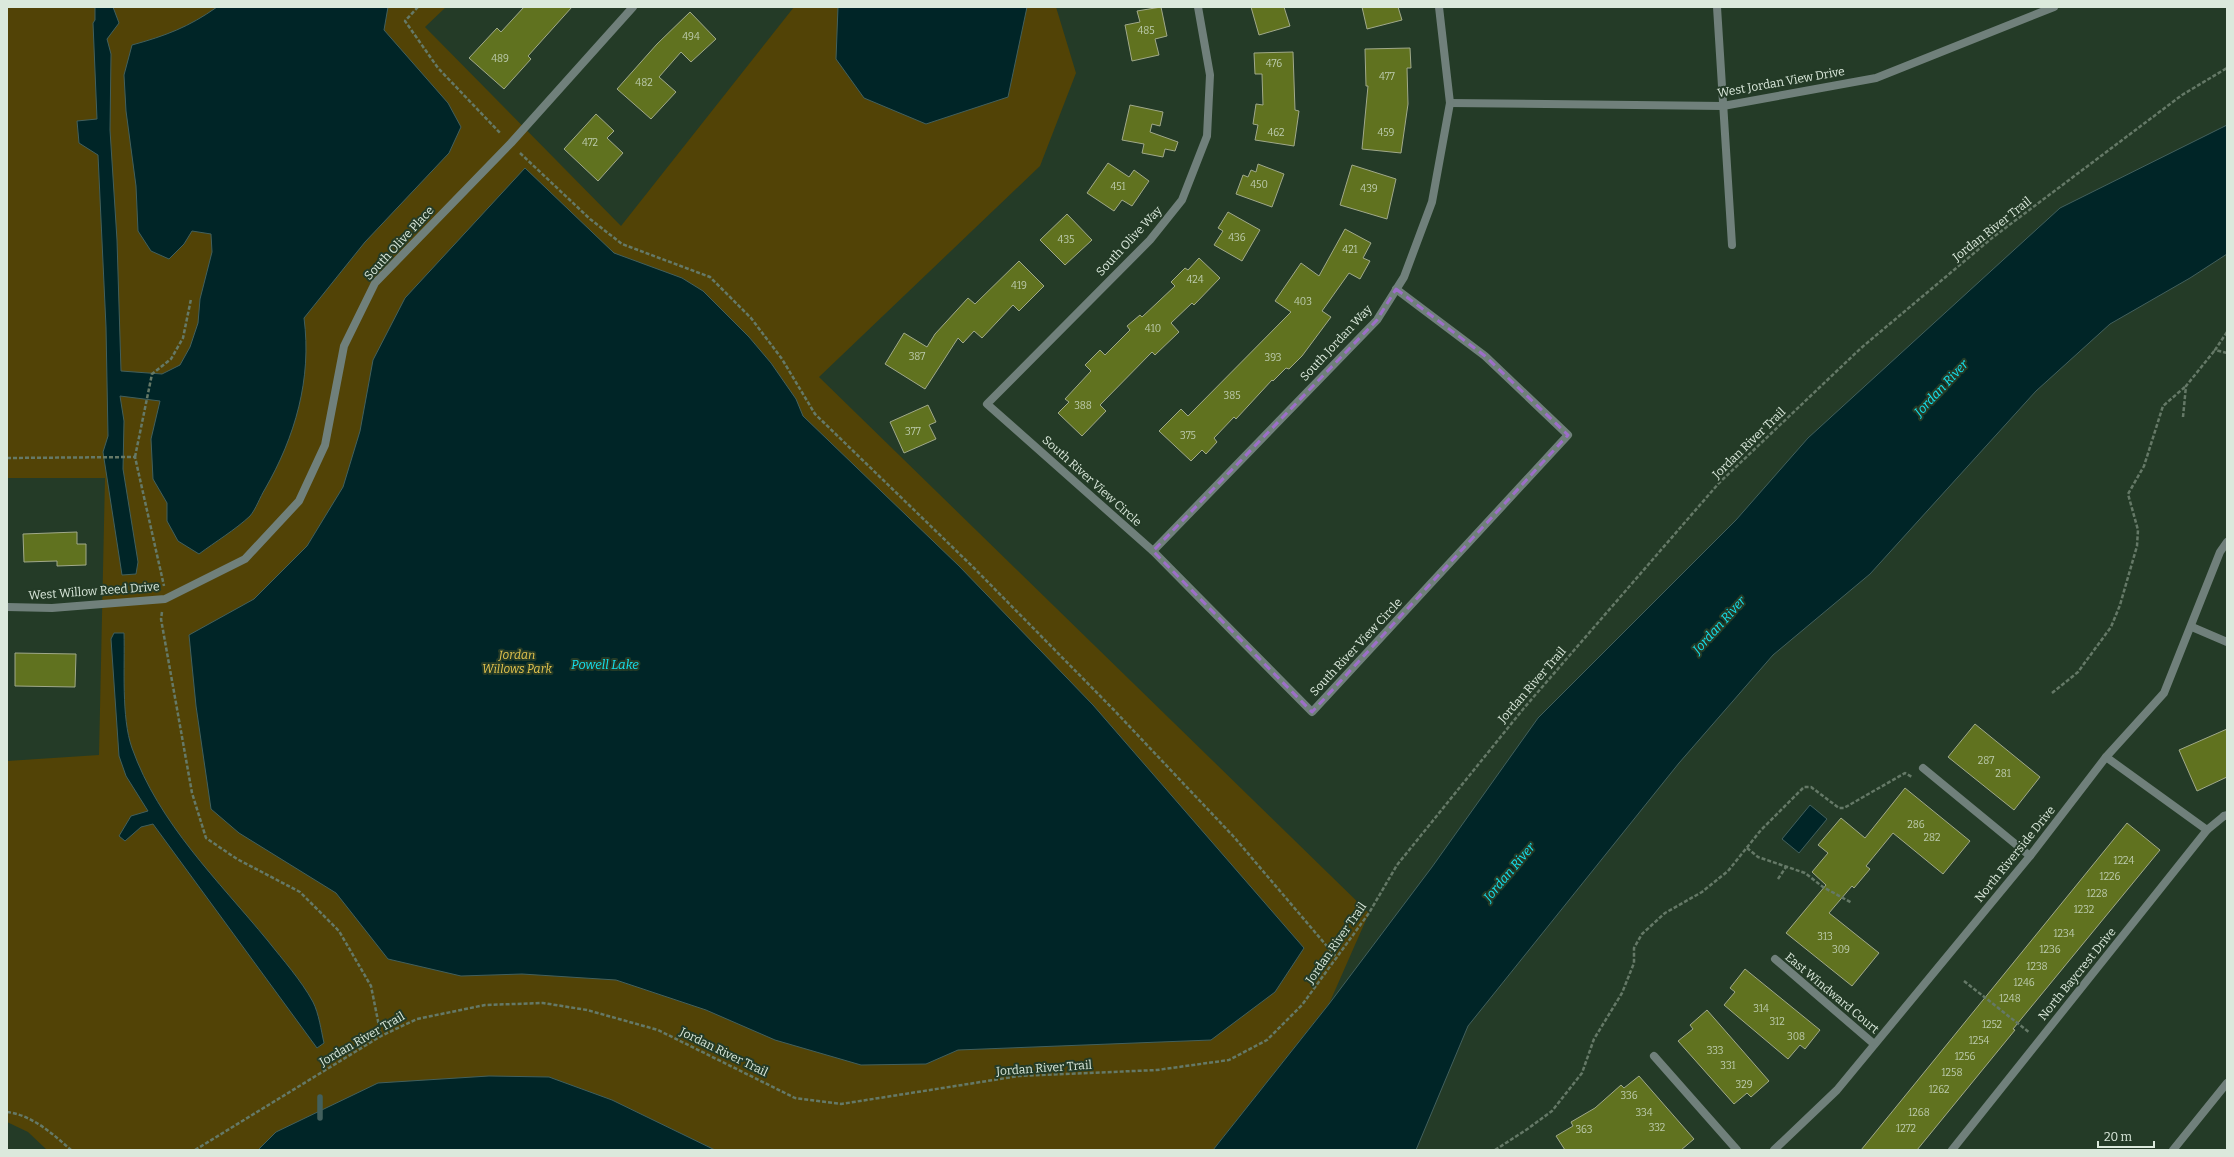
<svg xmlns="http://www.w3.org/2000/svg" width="2234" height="1157" viewBox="0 0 2234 1157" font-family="Bitter,serif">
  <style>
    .green { fill: #524306 }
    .water { fill: #002527; stroke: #42605d }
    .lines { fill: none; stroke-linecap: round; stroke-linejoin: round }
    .stream { stroke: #42605d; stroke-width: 5.5 }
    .building { fill: #60721f; stroke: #a0a98a }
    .path { stroke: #657967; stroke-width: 2.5; stroke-dasharray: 4 2; stroke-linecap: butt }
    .service { stroke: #70807b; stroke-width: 8 }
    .minor { stroke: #70807b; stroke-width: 8 }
    .tertiary { stroke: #70807b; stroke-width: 8 }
    .marked { fill: none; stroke: #9d6ec9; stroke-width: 3; stroke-dasharray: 8 5; stroke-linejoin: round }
    .labels { text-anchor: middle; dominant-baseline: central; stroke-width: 4; stroke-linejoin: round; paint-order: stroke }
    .number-label { font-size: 10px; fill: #bccbad }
    .street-label { font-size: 12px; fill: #dbe9dc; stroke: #243b27 }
    .park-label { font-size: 12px; font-style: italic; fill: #e4c44e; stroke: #243b27 }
    .water-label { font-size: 13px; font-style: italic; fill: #15e1ed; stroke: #243b27 }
  </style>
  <rect width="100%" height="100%" fill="#243b27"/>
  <polygon class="green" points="7,7 446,7 425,27 621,226 794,7 1056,7 1076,73 1040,166 819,377 1369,913 1329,1004 1213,1150 715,1150 612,1100 549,1077 276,1132 258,1150 47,1150 28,1132 7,1122 7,761 99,755 105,478 7,478"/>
  <g class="water">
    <path d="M95,7H113L119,23L107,39L111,54L110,130L117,240L121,371L162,374L180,365L190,347L198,323L200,299L212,252L211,234L192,231L184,244L169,259L151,251L138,231L136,186L126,111L124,75L132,45C165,36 189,27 217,7H388L384,30L448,103L461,127L449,153L365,242L304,318C312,379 295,437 265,489C260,497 256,509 250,516C235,530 215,542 199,554L178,541L167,521V503L153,479L151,439L160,401L120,396L124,421L123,469L138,562L136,574L122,575L103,452L108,436L106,327L98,155L79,143L77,121L97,119L93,23L95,20Z"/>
    <polygon points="838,7 1027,7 1008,97 926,124 864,98 836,59"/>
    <polygon points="2227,125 2227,254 2190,278 2110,324 2036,391 1870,574 1773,655 1679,763 1468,1026 1416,1150 1213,1150 1329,1004 1432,867 1538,718 1736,520 1808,438 2060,208"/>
    <polygon points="525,168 614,253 682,278 703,291 749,337 771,363 796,399 803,416 959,566 1093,705 1304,948 1275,992 1211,1040 958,1050 926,1064 861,1065 775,1040 706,1010 616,980 522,974 461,976 388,959 336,893 239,833 211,809 196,706 189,635 254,599 307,546 343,487 360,431 373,360 405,298"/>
    <path d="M114,633H124C125,667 121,717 132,748C159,824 218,880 268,941C283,960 301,980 313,1002C319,1014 321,1030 324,1043L317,1048L153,824L141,827L125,841L119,836L131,816L148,811L126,776L119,756L111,639Z"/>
    <polygon points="1810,805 1827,819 1799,853 1782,839"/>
    <polygon points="489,1076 549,1077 612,1100 715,1150 258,1150 276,1132 378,1083"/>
  </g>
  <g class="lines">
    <polyline class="stream" points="320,1097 320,1118"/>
  </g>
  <g class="building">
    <polygon points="524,7 572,7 528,56 531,59 504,89 469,58 497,28 501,32"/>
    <polygon points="1161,7 1167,36 1155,39 1159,55 1132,61 1125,25 1140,22 1137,11"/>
    <polygon points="1251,7 1284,7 1290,26 1259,35"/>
    <polygon points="1362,7 1398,7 1402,20 1367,29"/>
    <polygon points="690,12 716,39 691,62 681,52 659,77 676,92 651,119 617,89 657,44"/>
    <polygon points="1410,48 1411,68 1407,68 1408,104 1401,153 1362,149 1368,86 1366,86 1365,49"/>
    <polygon points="1293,52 1295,110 1299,111 1294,146 1255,140 1258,125 1253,124 1256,104 1263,105 1262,74 1255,74 1254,53"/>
    <polygon points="1130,105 1163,112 1160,126 1152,124 1150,132 1178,142 1175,151 1165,149 1163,157 1142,153 1144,144 1122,140"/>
    <polygon points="596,114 614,131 607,138 623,153 598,181 564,149"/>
    <polygon points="1108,163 1129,177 1134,170 1149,181 1132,206 1122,200 1114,211 1087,193"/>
    <polygon points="1258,164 1284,174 1272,207 1236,194 1243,175 1248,177 1251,170 1256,172"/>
    <polygon points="1352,165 1396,179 1387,219 1340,205"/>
    <polygon points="1228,212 1260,230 1242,261 1214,245 1223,231 1218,228"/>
    <polygon points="1067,214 1092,240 1065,265 1040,240"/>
    <polygon points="1345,229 1371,243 1363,258 1370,261 1360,279 1349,273 1322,311 1331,317 1302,356 1289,369 1286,368 1273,381 1272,380 1236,419 1234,417 1214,438 1217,442 1206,454 1202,450 1191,461 1159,431 1181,409 1188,416 1291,312 1275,301 1301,263 1319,276"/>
    <polygon points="1199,258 1220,278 1194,305 1192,303 1171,323 1179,332 1155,355 1152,352 1100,405 1106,411 1082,436 1058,413 1069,402 1065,399 1091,371 1085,365 1100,350 1105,355 1130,330 1127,326 1140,315 1142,317 1175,286 1171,282 1185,268 1188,270"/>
    <polygon points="1019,261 1044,286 1019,311 1013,305 982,338 974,331 963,343 958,338 925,389 885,364 904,333 927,347 935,334 968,298 975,304"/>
    <polygon points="928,405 936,422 929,425 936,439 904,453 890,422"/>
    <polygon points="77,532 77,544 86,544 86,565 57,566 57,561 24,562 23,534"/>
    <polygon points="15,653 76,654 75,687 15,686"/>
    <polygon points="1975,724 2040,777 2014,810 1948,757"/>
    <polygon points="2227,729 2227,777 2197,791 2179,750"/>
    <polygon points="1905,788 1970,841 1943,874 1893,833 1866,866 1870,869 1854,888 1852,886 1829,913 1879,953 1852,986 1786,933 1826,885 1812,872 1828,853 1818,845 1841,818 1865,838"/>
    <polygon points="2127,823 2160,850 2013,1029 2015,1030 1917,1150 1861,1150"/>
    <polygon points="1745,969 1820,1030 1805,1049 1800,1045 1788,1059 1724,1005 1735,992 1730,988"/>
    <polygon points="1707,1010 1769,1081 1751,1097 1747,1093 1734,1104 1678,1041 1693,1029 1690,1025"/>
    <polygon points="1639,1076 1694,1139 1681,1150 1565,1150 1556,1136 1573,1126 1571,1122 1595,1108 1621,1085 1624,1088"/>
  </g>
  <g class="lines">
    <g class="path">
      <polyline points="418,7 405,21 438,68 501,134"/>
      <polyline points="520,153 590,219 622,244 710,277 751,318 782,359 815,414 974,568 1113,709 1234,837 1337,958"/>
      <polyline points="2227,332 2215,350 2227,353"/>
      <polyline points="2183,417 2186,386 2215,350"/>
      <polyline points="135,457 152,374 171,359 183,338 191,299"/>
      <polyline points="7,458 135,457 164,586"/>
      <polyline points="162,612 161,619 192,793 206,838 237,859 300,892 339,931 371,986 381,1036"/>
      <polyline points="2052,693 2078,672 2111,627 2120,605 2137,546 2138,530 2128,494 2144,466 2163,406 2186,386"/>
      <polyline points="1747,848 1758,857 1805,873 1823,887 1852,903"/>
      <polyline points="1778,879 1786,867"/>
      <polyline points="1964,981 2030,1033"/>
      <path d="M7,1112C32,1115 53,1134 71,1150"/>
      <polyline points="195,1150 381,1036 417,1019 485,1005 543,1003 587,1010 658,1030 795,1098 841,1104 1019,1076 1157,1070 1229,1060 1267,1040 1302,1005 1369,913 1397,865 1524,708 1719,483 1861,348 1992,238 2182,95 2227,68"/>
      <polyline points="1495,1150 1526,1130 1552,1111 1582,1073 1594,1039 1622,993 1634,963 1634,948 1642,934 1665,913 1702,892 1728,871 1761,830 1804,787 1811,787 1839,808 1844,808 1905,773 1912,777"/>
    </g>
    <g class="service">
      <polyline points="1923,768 2030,856"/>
      <polyline points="2207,830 2224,816"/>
      <polyline points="1775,959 1874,1044"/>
      <polyline points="1654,1056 1737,1150"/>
    </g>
    <g class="minor">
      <polyline points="1198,7 1210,75 1207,136 1182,200 1150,240 987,404 1153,551 1312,712 1568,435 1485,356 1396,289"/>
      <polyline points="1717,7 1732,245"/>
      <polyline points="1450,103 1723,106 1876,78 2054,7"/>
      <polyline points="1153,551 1377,320 1404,277 1432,202 1450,103 1439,7"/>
      <polyline points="7,607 52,608 165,599 245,559 299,501 325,445 344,346 375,283 511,143 633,7"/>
      <polyline points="2192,627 2227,642"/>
      <polyline points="2224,816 2227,815"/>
      <polyline points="1952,1150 2207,830 2106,757"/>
      <polyline points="2173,1150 2227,1083"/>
    </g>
    <polyline class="tertiary" points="1774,1150 1837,1090 2030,856 2106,757 2164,693 2220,552 2227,542"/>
  </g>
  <path class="marked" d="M1396,289L1485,356L1568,435L1312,712L1153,551L1377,320Z"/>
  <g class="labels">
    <g class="number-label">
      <text x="1146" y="31">485</text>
      <text x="691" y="37">494</text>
      <text x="500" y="59">489</text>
      <text x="1274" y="64">476</text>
      <text x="1387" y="77">477</text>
      <text x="644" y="83">482</text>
      <text x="1276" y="133">462</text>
      <text x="1386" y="133">459</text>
      <text x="590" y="143">472</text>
      <text x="1259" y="185">450</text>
      <text x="1118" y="187">451</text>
      <text x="1369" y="189">439</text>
      <text x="1237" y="238">436</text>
      <text x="1066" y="240">435</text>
      <text x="1350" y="250">421</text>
      <text x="1195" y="280">424</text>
      <text x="1019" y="286">419</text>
      <text x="1303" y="302">403</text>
      <text x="1153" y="329">410</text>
      <text x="917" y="357">387</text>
      <text x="1273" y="358">393</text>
      <text x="1232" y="396">385</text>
      <text x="1083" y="406">388</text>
      <text x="913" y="432">377</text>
      <text x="1188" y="436">375</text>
      <text x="1986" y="761">287</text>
      <text x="2003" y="774">281</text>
      <text x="1916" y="825">286</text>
      <text x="1932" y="838">282</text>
      <text x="2124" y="861">1224</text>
      <text x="2110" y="877">1226</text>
      <text x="2097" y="894">1228</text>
      <text x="2084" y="910">1232</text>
      <text x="2064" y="934">1234</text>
      <text x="1825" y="937">313</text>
      <text x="1841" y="950">309</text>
      <text x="2050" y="950">1236</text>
      <text x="2037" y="967">1238</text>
      <text x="2024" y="983">1246</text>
      <text x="2010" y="999">1248</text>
      <text x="1761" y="1009">314</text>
      <text x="1777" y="1022">312</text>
      <text x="1992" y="1025">1252</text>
      <text x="1796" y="1037">308</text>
      <text x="1979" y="1041">1254</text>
      <text x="1715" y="1051">333</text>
      <text x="1965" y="1057">1256</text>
      <text x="1728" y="1066">331</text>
      <text x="1952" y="1073">1258</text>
      <text x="1744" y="1085">329</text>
      <text x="1939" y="1090">1262</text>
      <text x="1629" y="1096">336</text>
      <text x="1644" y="1113">334</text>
      <text x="1919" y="1113">1268</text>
      <text x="1657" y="1128">332</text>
      <text x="1906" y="1129">1272</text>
      <text x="1584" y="1130">363</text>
    </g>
    <g class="street-label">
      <text transform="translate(1781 82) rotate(-10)">West Jordan View Drive</text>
      <text transform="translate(1992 229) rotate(-38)">Jordan River Trail</text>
      <text transform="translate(1129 241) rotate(-47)">South Olive Way</text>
      <text transform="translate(399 243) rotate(-47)">South Olive Place</text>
      <text transform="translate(1336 343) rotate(-47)">South Jordan Way</text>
      <text transform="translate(1749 443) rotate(-44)">Jordan River Trail</text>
      <text transform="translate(1092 481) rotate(42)">South River View Circle</text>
      <text transform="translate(94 591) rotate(-4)">West Willow Reed Drive</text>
      <text transform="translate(1356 647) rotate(-47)">South River View Circle</text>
      <text transform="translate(1532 685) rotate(-49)">Jordan River Trail</text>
      <text transform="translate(2015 854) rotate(-51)">North Riverside Drive</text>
      <text transform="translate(1336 943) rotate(-55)">Jordan River Trail</text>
      <text transform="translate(2077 974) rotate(-51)">North Baycrest Drive</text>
      <text transform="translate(1832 993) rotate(40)">East Windward Court</text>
      <text transform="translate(362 1039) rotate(-30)">Jordan River Trail</text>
      <text transform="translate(724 1052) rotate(26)">Jordan River Trail</text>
      <text transform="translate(1044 1068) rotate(-4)">Jordan River Trail</text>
    </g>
    <g class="park-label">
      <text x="517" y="655">Jordan<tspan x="517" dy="14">Willows Park</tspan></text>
    </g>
    <g class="water-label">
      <text transform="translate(1941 388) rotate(-47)">Jordan River</text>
      <text transform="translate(1719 625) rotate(-48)">Jordan River</text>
      <text x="605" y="664">Powell Lake</text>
      <text transform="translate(1509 872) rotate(-50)">Jordan River</text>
    </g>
  </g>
  <rect width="2234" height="1157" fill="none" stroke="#dbe9dc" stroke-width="16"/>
  <path d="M2098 1141v6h56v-6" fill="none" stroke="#dbe9dc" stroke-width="2"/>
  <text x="2104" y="1141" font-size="12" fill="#dbe9dc" stroke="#243b27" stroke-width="3" paint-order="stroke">20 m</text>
</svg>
